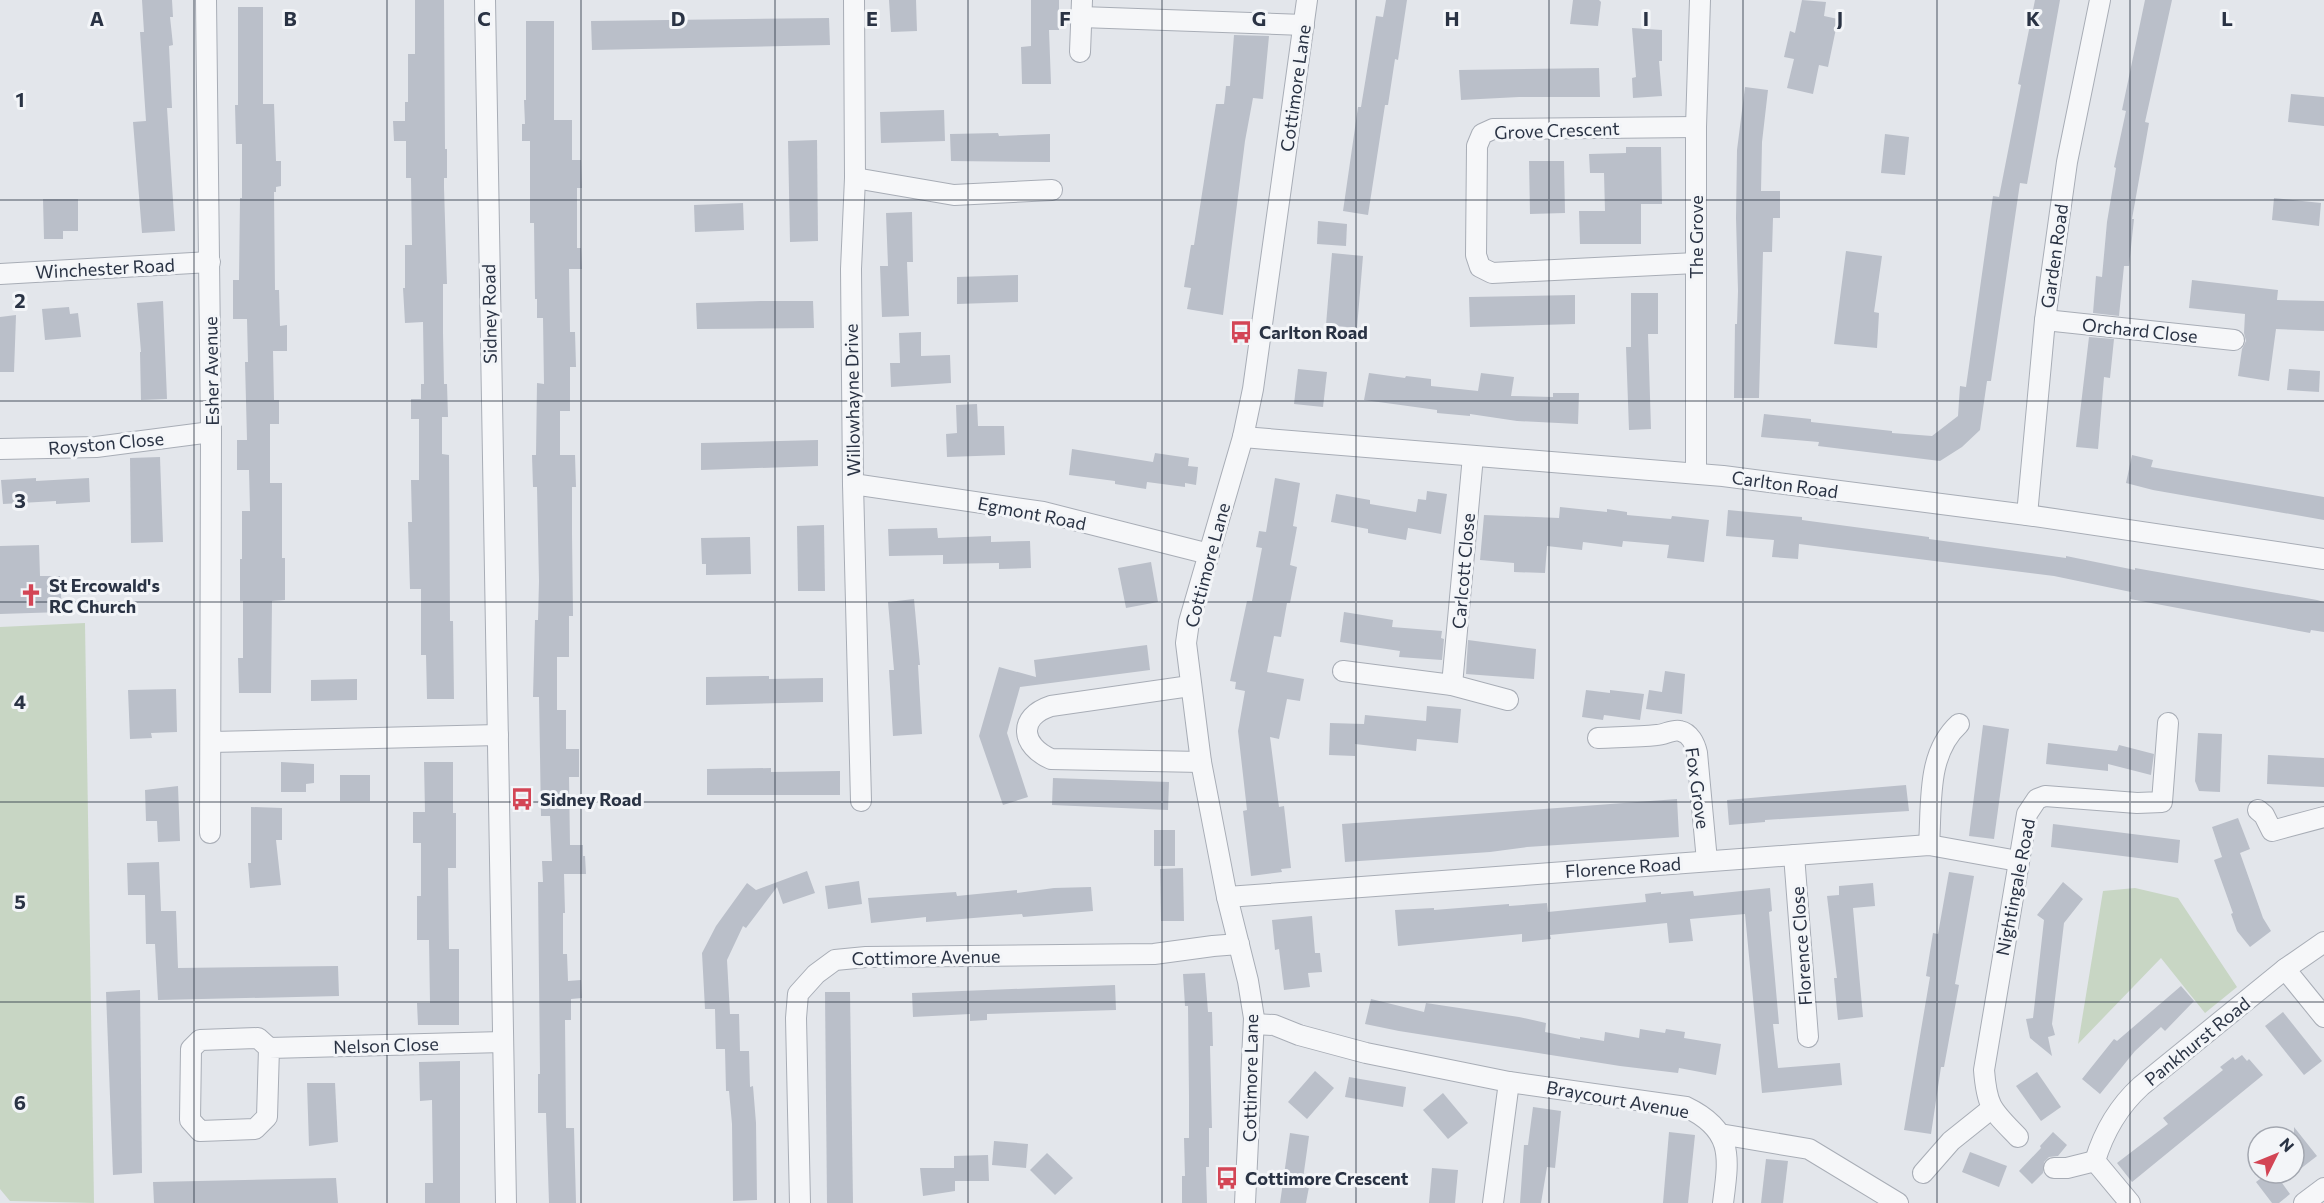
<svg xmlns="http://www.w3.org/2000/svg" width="2324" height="1203" viewBox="0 0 2324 1203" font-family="Commissioner,sans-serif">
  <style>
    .green { fill: #c8d6c4 }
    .building { fill: #babfc9 }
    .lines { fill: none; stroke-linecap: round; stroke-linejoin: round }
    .street-casing { stroke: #a8adb6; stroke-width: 22 }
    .street { stroke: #f6f7f9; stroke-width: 20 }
    .grid { fill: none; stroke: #2a3344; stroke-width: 1.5; stroke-opacity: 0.55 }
    .labels { text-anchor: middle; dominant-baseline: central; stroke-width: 6; stroke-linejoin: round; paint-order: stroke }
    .street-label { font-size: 18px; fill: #2a3344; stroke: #f3f5f8 }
    .poi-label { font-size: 18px; font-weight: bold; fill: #2a3344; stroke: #f3f5f8; text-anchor: start }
    .grid-label { font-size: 20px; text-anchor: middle; font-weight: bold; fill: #2a3344; stroke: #f3f5f8; stroke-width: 6; stroke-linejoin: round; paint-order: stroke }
  </style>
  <rect width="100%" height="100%" fill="#e3e6eb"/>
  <g class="green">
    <polygon points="85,623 94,1203 10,1201 0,1189 0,627"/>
    <polygon points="2135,888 2178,898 2237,987 2205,1013 2161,958 2078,1044 2103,891"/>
  </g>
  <g class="building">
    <polygon points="142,0 172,0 173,17 170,17 173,45 169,46 172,108 167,108 175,231 142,233 133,122 146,121 140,32 144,32"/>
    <polygon points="415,0 444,0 445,149 447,149 447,178 444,178 444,188 447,284 443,284 443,333 444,384 447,384 448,417 442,417 442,454 449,455 450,621 453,621 454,699 427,699 426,655 421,655 421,589 410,589 408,522 412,522 411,480 419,480 419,419 411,419 411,399 421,399 421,384 424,384 423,322 405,323 403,288 405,288 405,245 412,245 411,178 406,178 406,141 394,141 393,121 405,121 405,102 408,102 408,54 415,54"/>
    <polygon points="889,0 916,0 917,31 891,32"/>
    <polygon points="1031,0 1059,0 1059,30 1049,30 1051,84 1022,84 1021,47 1031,46"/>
    <polygon points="1386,0 1407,0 1398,60 1395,59 1388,105 1385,105 1368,215 1343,211 1358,107 1361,107 1376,16 1383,17"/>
    <polygon points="1573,0 1599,0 1601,2 1598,26 1570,24"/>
    <polygon points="1802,0 1826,2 1824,16 1838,19 1828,67 1819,65 1813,94 1787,88 1794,59 1784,57 1790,31 1795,33"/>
    <polygon points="2035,0 2060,0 2027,184 2020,183 1991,381 1987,381 1980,430 1962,447 1940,461 1818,446 1819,442 1761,437 1764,414 1811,419 1811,422 1892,431 1892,433 1932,436 1958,416 1960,386 1966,387 1993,196 1999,197 2021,85 2018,84"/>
    <polygon points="2145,0 2172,0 2145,122 2149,123 2132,219 2134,219 2129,266 2124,266 2119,316 2093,313 2096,276 2102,277 2107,222 2116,168 2114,167 2126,111 2122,110"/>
    <polygon points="238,7 263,7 263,104 274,104 276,161 281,161 281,186 276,187 276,192 274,192 275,290 279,290 280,326 287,325 287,351 273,351 274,400 279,400 279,424 270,424 270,483 282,483 282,558 285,558 285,600 272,601 271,693 239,693 238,658 243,658 243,601 240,601 240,559 242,559 242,511 250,511 249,470 237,470 237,440 247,440 245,362 248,362 247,319 233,319 233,280 239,280 240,198 242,198 242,144 236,144 235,105 238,105"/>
    <polygon points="829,18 830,45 592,50 591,21"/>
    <polygon points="526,21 554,21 554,120 572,120 572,160 581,160 582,188 577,188 577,248 581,248 582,269 569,269 570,332 575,332 576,367 570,367 570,411 560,411 560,455 575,455 576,487 572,487 572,534 573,616 569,616 569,657 557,657 557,710 566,710 566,749 579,749 579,777 569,777 570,845 583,845 583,856 585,856 586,874 564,874 565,913 563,913 563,954 567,954 568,981 581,980 582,998 571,999 571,1020 565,1020 566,1128 574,1128 576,1203 549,1203 546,1113 538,1113 538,1074 540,1074 538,882 543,882 542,861 552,861 550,816 541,816 539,697 533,697 535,620 538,620 539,581 537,487 533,487 532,455 536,455 537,383 544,384 543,318 537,318 537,299 535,299 534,223 530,223 530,141 522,141 522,124 525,124 524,100 526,100"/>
    <polygon points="1632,28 1662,30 1662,61 1659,61 1662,96 1633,98 1632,78 1636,77"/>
    <polygon points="1234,35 1269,36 1263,99 1253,98 1245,141 1223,315 1187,309 1191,288 1184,287 1191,245 1194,245 1216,104 1224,104 1226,86 1230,86"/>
    <polygon points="1599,68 1600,97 1519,97 1461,100 1459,70"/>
    <polygon points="1745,87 1768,90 1762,142 1761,191 1780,191 1780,218 1773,218 1772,252 1763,252 1759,398 1734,398 1735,324 1737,324 1738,291 1736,218 1737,150"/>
    <polygon points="2291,94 2324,97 2324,126 2288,122"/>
    <polygon points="944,110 945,141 881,143 880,112"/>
    <polygon points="998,133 999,136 1050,134 1050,162 951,161 950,134"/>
    <polygon points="1885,134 1909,137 1905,175 1881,173"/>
    <polygon points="817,140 818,241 790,242 788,141"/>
    <polygon points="1626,147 1661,147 1662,204 1641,204 1641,244 1580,244 1579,211 1605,211 1604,173 1590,173 1589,154 1626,153"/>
    <polygon points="1529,161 1564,161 1565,213 1530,214"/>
    <polygon points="2274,198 2321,203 2319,226 2272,220"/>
    <polygon points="43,199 78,199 78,231 63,231 63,239 44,239"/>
    <polygon points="743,203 744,230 695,232 694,205"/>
    <polygon points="912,212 913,262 907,262 909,316 882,317 880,266 888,266 886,213"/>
    <polygon points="1318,221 1347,224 1346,246 1317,244"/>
    <polygon points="1846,251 1882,256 1874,312 1879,313 1877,348 1834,344"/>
    <polygon points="1332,253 1363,256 1357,328 1326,325"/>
    <polygon points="1018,275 1018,302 957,304 957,277"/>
    <polygon points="2192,280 2278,290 2277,300 2324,301 2324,331 2276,329 2269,381 2238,376 2242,349 2246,341 2244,333 2245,314 2189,308"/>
    <polygon points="1631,293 1658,293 1658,334 1648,334 1651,429 1629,430 1626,347 1631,347"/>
    <polygon points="1575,295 1575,324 1470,327 1469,297"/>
    <polygon points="163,301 167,399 141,400 140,352 141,352 137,303"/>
    <polygon points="761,301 813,301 814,328 697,329 696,303"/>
    <polygon points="69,307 70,314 78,313 81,337 45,340 42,309"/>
    <polygon points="16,315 14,372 0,372 0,317"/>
    <polygon points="921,332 921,356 950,355 951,383 891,387 890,363 900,363 899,333"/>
    <polygon points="2089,337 2114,339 2110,378 2104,377 2098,449 2076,447"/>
    <polygon points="1298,369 1327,372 1323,407 1294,404"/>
    <polygon points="2289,369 2320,371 2319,392 2287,390"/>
    <polygon points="1369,373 1405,378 1406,376 1431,379 1431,386 1478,391 1481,373 1514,377 1511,396 1553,397 1553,393 1579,393 1578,424 1517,421 1470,414 1470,416 1437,413 1437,410 1364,400"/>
    <polygon points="977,404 978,426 1004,426 1005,455 947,457 946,434 957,433 956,405"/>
    <polygon points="818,440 818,466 701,470 701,443"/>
    <polygon points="1072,449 1153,462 1155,453 1189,458 1188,466 1198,467 1196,485 1185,483 1185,487 1147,482 1146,489 1115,484 1115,481 1069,475"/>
    <polygon points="2132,455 2153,460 2151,467 2324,497 2324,520 2153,490 2126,483"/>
    <polygon points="160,457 163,542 131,543 130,458"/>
    <polygon points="36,478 36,481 89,478 90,502 56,504 56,501 3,504 1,480"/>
    <polygon points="1275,478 1300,483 1293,526 1297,527 1290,565 1297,567 1290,603 1287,603 1281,637 1274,636 1267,672 1304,679 1300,701 1287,699 1279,739 1270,737 1279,807 1284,806 1291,868 1281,869 1282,872 1251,876 1243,811 1247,810 1238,731 1245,691 1235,689 1236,682 1230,681 1247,601 1252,601 1262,548 1256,547 1259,531 1266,532"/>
    <polygon points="1427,491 1447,494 1441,534 1408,528 1406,540 1368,533 1368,529 1331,522 1336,494 1370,500 1370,504 1416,512 1418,499 1426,500"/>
    <polygon points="1560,507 1607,512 1607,509 1627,512 1627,515 1671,519 1672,516 1709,520 1704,562 1667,558 1669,545 1623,541 1622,547 1583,542 1582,550 1547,546 1545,573 1514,572 1514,563 1480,560 1484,515 1559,518"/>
    <polygon points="1728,510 1802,517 1802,520 1929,537 1929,539 2066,558 2066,556 2135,570 2135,568 2317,600 2324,602 2324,632 2311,630 2310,633 2130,599 2131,592 2054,576 1799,544 1798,559 1772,557 1774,540 1726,536"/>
    <polygon points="824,525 825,591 798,591 797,526"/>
    <polygon points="937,528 938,538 991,536 991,542 1030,541 1031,568 999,569 999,563 943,564 943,555 889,556 888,529"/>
    <polygon points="750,537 751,574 706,575 706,564 702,564 701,538"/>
    <polygon points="39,545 40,576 60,576 62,612 0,614 0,546"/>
    <polygon points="1151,562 1158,602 1126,608 1118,568"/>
    <polygon points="914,599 920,665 918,665 922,734 893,736 889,670 894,670 888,602"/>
    <polygon points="1344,612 1393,620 1392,627 1442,631 1441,638 1444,639 1442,660 1399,657 1400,651 1340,642"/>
    <polygon points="1468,640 1536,649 1534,679 1466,674"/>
    <polygon points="1147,645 1150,670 1020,687 1007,733 1028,797 1003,805 979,736 999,667 1036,677 1034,660"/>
    <polygon points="1665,671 1685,674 1682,714 1646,709 1649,690 1662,692"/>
    <polygon points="769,676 769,679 823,678 823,702 706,705 706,677"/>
    <polygon points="357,679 357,700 311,701 311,680"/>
    <polygon points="176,689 177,732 151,733 152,738 130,739 128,690"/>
    <polygon points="1586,690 1610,693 1610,690 1644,694 1640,720 1604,715 1603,720 1582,717"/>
    <polygon points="1427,706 1461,709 1458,743 1417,739 1416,751 1355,744 1355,756 1329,755 1330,723 1364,724 1365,715 1426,721"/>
    <polygon points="1983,725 2009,729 1994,839 1969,836"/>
    <polygon points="2198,733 2222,734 2220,792 2199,791 2195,781"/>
    <polygon points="2048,743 2117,751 2119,745 2154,754 2151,775 2108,764 2108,771 2046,764"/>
    <polygon points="2268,755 2324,758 2324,787 2267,784"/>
    <polygon points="281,762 314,764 314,783 306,784 306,792 281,792"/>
    <polygon points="424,762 453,762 453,813 456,813 456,868 448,868 449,949 459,949 459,1025 418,1025 417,1003 430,1003 429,940 417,940 417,896 421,896 421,843 413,843 413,812 425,812"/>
    <polygon points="771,768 771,772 840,771 840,795 707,795 707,769"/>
    <rect x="340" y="775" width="30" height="26"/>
    <polygon points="1053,778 1169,782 1168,810 1052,805"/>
    <polygon points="1906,785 1909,811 1765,820 1765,822 1729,825 1727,800"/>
    <polygon points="178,786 180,841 158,842 157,821 146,821 145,790"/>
    <polygon points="1677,799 1679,837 1527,847 1490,852 1345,862 1342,824"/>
    <polygon points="251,807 282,808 282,840 276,840 281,885 250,888 248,863 251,863"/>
    <polygon points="2238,818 2250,849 2240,853 2263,918 2271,931 2250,947 2237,931 2231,914 2233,913 2214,860 2222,857 2212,827"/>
    <polygon points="2053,824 2180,840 2178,863 2051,847"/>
    <rect x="1154" y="830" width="21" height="36"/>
    <polygon points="159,862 161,911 176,911 178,968 338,966 339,996 158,1000 155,944 146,944 145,895 128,895 127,863"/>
    <polygon points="1183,868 1184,921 1161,921 1160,869"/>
    <polygon points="807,871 815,893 783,904 777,887 746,928 743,926 727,960 730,1014 739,1014 740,1051 749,1051 750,1087 753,1086 756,1123 757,1200 733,1201 732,1124 729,1091 726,1091 725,1049 716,1049 715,1009 705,1009 702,953 716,926 747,883 756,890"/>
    <polygon points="1949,872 1974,876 1955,984 1959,985 1944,1067 1941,1067 1931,1134 1904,1130 1930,977 1926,976 1933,933 1938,934"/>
    <polygon points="859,881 862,904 828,909 825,886"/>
    <polygon points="2063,882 2083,899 2064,923 2052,1024 2055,1035 2048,1037 2052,1056 2030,1038 2026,1019 2033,1018 2044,920 2037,915"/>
    <polygon points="1873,883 1875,906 1853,908 1863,1017 1838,1020 1834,978 1837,978 1827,896 1839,895 1839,886"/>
    <polygon points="1091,887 1093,911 1023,917 1022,914 926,922 926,917 871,923 868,898 956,892 957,896 1017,890 1017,893 1054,888"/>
    <polygon points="1770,888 1772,911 1769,912 1779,1024 1773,1024 1778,1068 1840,1063 1842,1085 1762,1093 1745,914 1690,919 1693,941 1669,943 1667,923 1550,935 1551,939 1522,942 1522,934 1398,946 1395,910 1434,908 1434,910 1509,904 1509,906 1547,903 1548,912 1646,902 1645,894 1661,892 1661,894 1693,891 1694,896"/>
    <polygon points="1312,916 1315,953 1320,953 1322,972 1308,973 1310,987 1284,990 1279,949 1275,950 1272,920"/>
    <polygon points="1205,973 1208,1012 1212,1012 1213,1046 1210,1046 1212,1128 1209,1128 1209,1167 1206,1167 1207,1203 1182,1203 1182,1176 1185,1176 1184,1138 1189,1138 1189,1096 1188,1006 1185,1006 1183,974"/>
    <polygon points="1115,985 1116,1010 987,1014 987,1020 970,1021 970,1014 913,1017 912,993"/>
    <polygon points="2181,986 2194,1001 2165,1031 2161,1027 2135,1051 2100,1094 2082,1079 2114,1039 2117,1041"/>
    <polygon points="140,990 142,1173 113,1175 106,992"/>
    <polygon points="825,992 850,992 853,1203 827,1203"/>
    <polygon points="1371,999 1424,1012 1426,1003 1519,1017 1546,1023 1545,1032 1580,1039 1580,1037 1604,1041 1605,1032 1639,1038 1640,1029 1665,1033 1666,1029 1685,1032 1684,1038 1721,1044 1716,1075 1679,1068 1678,1073 1620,1066 1399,1031 1365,1024"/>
    <polygon points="2283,1012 2322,1061 2304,1075 2265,1026"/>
    <polygon points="2242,1055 2247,1061 2249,1059 2263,1075 2132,1182 2117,1163 2168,1124 2163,1118 2223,1070 2220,1067 2233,1057 2235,1060"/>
    <polygon points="460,1061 460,1203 425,1203 425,1183 433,1183 432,1100 420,1101 419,1062"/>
    <polygon points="1315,1071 1334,1088 1307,1119 1288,1102"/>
    <polygon points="2037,1072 2061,1107 2041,1121 2016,1086"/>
    <polygon points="1349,1077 1406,1087 1403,1107 1345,1097"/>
    <polygon points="307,1083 335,1083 338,1142 309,1146"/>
    <polygon points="1443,1093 1468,1123 1448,1139 1423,1110"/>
    <polygon points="1533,1107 1561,1111 1555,1168 1547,1167 1541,1203 1520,1203 1524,1145 1528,1145"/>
    <polygon points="2294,1127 2317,1156 2282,1183 2290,1194 2279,1203 2272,1203 2256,1182 2268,1173 2294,1173"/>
    <polygon points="1669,1132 1695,1135 1688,1203 1663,1203"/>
    <polygon points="2053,1132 2067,1145 2058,1156 2049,1157 2044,1162 2043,1173 2032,1184 2019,1171 2041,1148 2040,1146"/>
    <polygon points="1290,1133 1309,1136 1302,1186 1309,1187 1306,1203 1280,1203"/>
    <polygon points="994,1141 1028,1144 1026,1168 992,1165"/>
    <polygon points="1970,1152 2007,1166 1999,1187 1962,1172"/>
    <polygon points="1047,1153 1073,1178 1055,1195 1030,1170"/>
    <polygon points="988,1155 989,1181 955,1181 955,1191 923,1196 920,1168 954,1168 954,1156"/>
    <polygon points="1766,1159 1788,1161 1783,1203 1761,1203"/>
    <polygon points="1432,1168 1458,1170 1455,1203 1429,1203"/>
    <polygon points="336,1178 338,1203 154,1203 153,1182"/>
  </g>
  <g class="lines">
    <g class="street-casing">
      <g id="street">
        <polyline points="206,0 211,432 210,833"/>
        <polyline points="485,0 506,1203"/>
        <polyline points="854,0 855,178 851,269 853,484 861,801"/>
        <polyline points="1081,17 1304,25"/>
        <polyline points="1080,52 1082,0"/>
        <polyline points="1696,127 1493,129 1482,134 1477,146 1476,255 1480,267 1492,273 1696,263"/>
        <polyline points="855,178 954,195 1052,190"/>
        <polyline points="0,274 210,262"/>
        <polyline points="2045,320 2234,340"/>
        <polyline points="1243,437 1723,476 2027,515 2324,559"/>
        <polyline points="0,449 96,447 211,432"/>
        <polyline points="1696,473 1696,127 1700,0"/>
        <polyline points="853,484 1043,512 1209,554"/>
        <polyline points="2027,515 2045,320 2067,162 2100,0"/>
        <polyline points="1343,671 1452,685 1508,700"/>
        <polyline points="1452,685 1473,456"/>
        <path d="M1190,686L1051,706C1017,717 1021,746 1051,759L1201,762"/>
        <path d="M1598,738C1618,737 1637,737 1657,735C1664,735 1673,729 1680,731C1690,733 1695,744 1697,753L1707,861"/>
        <polyline points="211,742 498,735"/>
        <polyline points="2258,810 2264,815 2272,831 2324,817"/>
        <path d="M1929,845C1932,804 1926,754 1959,724"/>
        <polyline points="1794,855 1808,1037"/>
        <polyline points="1227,897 1929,845 2018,861"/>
        <polyline points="2285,969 2324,1017"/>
        <polyline points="1254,1024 1274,1025 1299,1035 1366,1053 1509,1082 1493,1203"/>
        <polyline points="269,1048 267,1117 255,1129 200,1131 190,1120 191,1049 200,1040 258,1038 269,1048 503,1042"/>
        <path d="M1509,1082L1686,1107C1734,1130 1729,1157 1723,1203"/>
        <polyline points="1720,1134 1809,1149 1898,1203"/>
        <path d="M2018,1137C1992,1110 1987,1108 1984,1070L2027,814L2037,799L2045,796L2137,803L2162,802L2168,723"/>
        <polyline points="2054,1168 2067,1168 2095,1161"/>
        <polyline points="1923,1173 1951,1141 1991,1109"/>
        <polyline points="800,1203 796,1018 798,994 816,974 835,960 866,957 1154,954 1213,946 1239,944"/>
        <polyline points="1245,1203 1254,1018 1248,981 1227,897 1201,762 1186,643 1189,622 1243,437 1253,389 1307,0"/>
        <path d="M2130,1203L2095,1161C2104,1131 2118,1107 2141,1086L2285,969L2324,942"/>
        <polyline points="2304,1203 2324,1188"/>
      </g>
    </g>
    <use href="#street" class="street"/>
  </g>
  <path class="grid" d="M194,0V1203M387,0V1203M581,0V1203M775,0V1203M968,0V1203M1162,0V1203M1356,0V1203M1549,0V1203M1743,0V1203M1937,0V1203M2130,0V1203M0,200H2324M0,401H2324M0,602H2324M0,802H2324M0,1002H2324"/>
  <defs>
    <g id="bus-bare" transform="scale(1.8)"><path d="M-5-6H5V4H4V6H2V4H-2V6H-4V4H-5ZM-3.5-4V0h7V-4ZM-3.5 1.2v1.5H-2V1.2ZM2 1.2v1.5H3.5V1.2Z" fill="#d34555" stroke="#f3f5f8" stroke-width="2.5" paint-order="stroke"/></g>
    <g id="church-bare" transform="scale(1.8)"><path d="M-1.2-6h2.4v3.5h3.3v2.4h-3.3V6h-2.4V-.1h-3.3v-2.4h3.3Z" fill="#d34555" stroke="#f3f5f8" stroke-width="2.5" paint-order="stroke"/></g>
  </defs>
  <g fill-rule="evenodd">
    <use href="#bus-bare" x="1241" y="332"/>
    <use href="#church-bare" x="31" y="595"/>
    <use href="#bus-bare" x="522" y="799"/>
    <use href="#bus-bare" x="1227" y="1178"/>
  </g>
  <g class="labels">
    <g class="street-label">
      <text transform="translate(1295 88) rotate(-82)">Cottimore Lane</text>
      <text transform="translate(1557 130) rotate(-2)">Grove Crescent</text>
      <text transform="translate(1696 237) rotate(-90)">The Grove</text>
      <text transform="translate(2054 256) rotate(-82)">Garden Road</text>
      <text transform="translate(105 268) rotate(-3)">Winchester Road</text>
      <text transform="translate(489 314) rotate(-91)">Sidney Road</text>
      <text transform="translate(2140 330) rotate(6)">Orchard Close</text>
      <text transform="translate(211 371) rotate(-91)">Esher Avenue</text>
      <text transform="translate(852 400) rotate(-91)">Willowhayne Drive</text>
      <text transform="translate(106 443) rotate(-5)">Royston Close</text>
      <text transform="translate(1785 484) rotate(8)">Carlton Road</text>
      <text transform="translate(1032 513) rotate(11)">Egmont Road</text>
      <text transform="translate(1207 565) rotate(-75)">Cottimore Lane</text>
      <text transform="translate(1463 571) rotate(-85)">Carlcott Close</text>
      <text transform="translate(1698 788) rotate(82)">Fox Grove</text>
      <text transform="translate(1623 867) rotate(-4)">Florence Road</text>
      <text transform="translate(2015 887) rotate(-79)">Nightingale Road</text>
      <text transform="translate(1801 946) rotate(-94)">Florence Close</text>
      <text transform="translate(926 957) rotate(-1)">Cottimore Avenue</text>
      <text transform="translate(2197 1041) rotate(-39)">Pankhurst Road</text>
      <text transform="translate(386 1045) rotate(-2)">Nelson Close</text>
      <text transform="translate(1250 1078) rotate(-89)">Cottimore Lane</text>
      <text transform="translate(1618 1099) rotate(10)">Braycourt Avenue</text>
    </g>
    <g class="poi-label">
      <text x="1259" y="332">Carlton Road</text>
      <text x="49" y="585">St Ercowald's<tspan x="49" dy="21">RC Church</tspan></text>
      <text x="540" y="799">Sidney Road</text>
      <text x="1245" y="1178">Cottimore Crescent</text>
    </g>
  </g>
  <g class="grid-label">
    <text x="97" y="26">A</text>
    <text x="290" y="26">B</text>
    <text x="484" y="26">C</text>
    <text x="678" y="26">D</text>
    <text x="872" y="26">E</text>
    <text x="1065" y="26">F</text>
    <text x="1259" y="26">G</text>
    <text x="1452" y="26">H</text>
    <text x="1646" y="26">I</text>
    <text x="1840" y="26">J</text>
    <text x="2033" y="26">K</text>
    <text x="2227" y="26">L</text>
    <text x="20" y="107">1</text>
    <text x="20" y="308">2</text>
    <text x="20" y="508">3</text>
    <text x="20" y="709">4</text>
    <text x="20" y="909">5</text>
    <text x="20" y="1110">6</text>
  </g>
  <g transform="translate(2276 1155) rotate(47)"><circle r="28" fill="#f3f5f8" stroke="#a3a7b0" stroke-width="1.5"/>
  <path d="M0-4.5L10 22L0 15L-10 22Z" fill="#d34555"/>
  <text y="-9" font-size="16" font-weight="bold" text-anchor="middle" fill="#2a3344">N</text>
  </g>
</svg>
